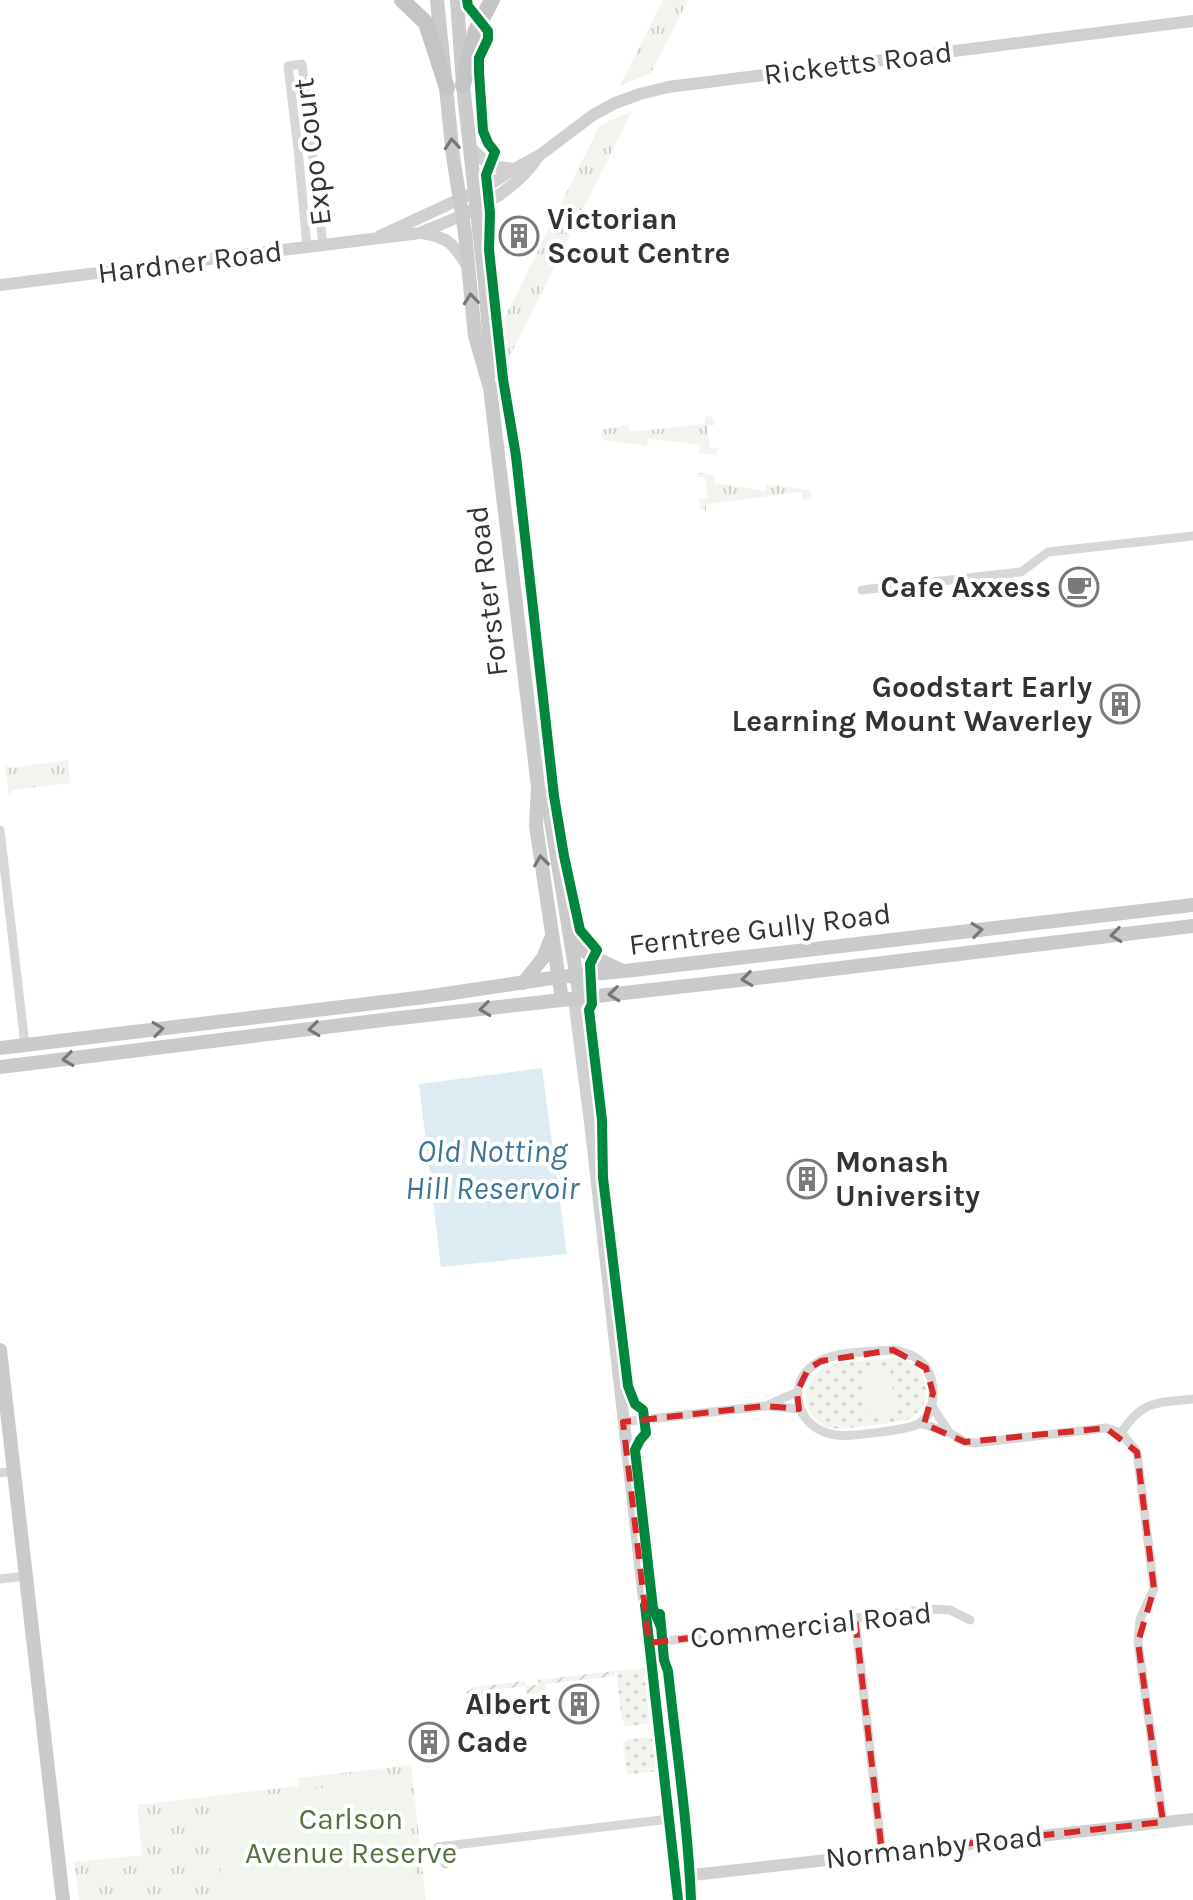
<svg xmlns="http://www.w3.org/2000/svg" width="1193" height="1900" viewBox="0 0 1193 1900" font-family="Karla,sans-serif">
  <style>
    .grass { fill: url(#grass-dots) }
    .park { fill: url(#park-tufts) }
    .garden { fill: url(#garden-furrows) }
    .pitch { fill: #f1f5ed }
    .water { fill: #ddebf3 }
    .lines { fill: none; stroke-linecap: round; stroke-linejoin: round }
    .street { stroke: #d7d7d7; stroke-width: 9 }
    .secondary { stroke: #d0d0d0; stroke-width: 12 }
    .primary { stroke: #cacaca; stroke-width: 14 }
    .highway { stroke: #c4c4c4; stroke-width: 16 }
    .cycleway-casing { stroke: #fff; stroke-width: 15 }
    .cycleway { stroke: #00873e; stroke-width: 10 }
    .oneway { stroke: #777 }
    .marked { fill: none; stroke: #d62828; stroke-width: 6; stroke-dasharray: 16 10; stroke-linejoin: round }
    .labels { text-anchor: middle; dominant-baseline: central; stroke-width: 8; stroke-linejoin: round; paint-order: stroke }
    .street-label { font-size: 30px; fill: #333; stroke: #fff }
    .poi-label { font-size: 30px; font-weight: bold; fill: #333; stroke: #fff; text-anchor: start }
    .park-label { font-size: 30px; fill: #56703f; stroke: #fff }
    .water-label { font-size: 32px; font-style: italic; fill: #3f7597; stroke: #fff }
  </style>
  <defs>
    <pattern id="grass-dots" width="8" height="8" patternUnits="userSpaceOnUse" patternTransform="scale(2)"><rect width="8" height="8" fill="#f1f5ed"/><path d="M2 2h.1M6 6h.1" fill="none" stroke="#cfd2cc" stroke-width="1.8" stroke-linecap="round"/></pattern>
    <pattern id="park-tufts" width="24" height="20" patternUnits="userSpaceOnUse" patternTransform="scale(2)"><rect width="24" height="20" fill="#f1f5ed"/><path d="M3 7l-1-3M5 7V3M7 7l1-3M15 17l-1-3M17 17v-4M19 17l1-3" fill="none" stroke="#cfd2cc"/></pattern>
    <pattern id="garden-furrows" width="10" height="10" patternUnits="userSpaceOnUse" patternTransform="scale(2)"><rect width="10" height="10" fill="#f1f5ed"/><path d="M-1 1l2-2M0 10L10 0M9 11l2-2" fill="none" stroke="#cfd2cc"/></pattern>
  </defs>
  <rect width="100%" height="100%" fill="#fff"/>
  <g class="grass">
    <path d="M895,1358C896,1358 907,1361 908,1361C922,1368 930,1390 924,1403C921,1409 915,1415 910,1419C894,1422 844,1431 830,1428C800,1420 798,1377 827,1367C845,1361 876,1360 895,1358Z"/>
    <polygon points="644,1668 650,1723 625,1727 624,1721 622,1721 616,1671"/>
    <polygon points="647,1737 652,1739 656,1771 627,1775 623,1743 626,1742 626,1740"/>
  </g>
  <g class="park">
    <polygon points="663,0 688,0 651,73 620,86"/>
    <polygon points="632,111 508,360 503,321 600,125"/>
    <polygon points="710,416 714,420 715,425 707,426 710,448 718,448 716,455 699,453 700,445 648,438 647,446 604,440 601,436 602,430 604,429 628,425 630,432 705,424 705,417"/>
    <polygon points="698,472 715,476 714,483 765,491 766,484 810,490 811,497 808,499 803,500 801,492 706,504 706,511 700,508 699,499 708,498 705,477 697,477"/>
    <polygon points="68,760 70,783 13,790 9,795 5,764 10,768"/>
    <polygon points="411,1765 426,1900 79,1900 74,1862 142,1855 137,1805 298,1786 298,1778"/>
  </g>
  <polygon class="garden" points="615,1671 615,1676 546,1684 546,1692 527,1694 525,1686 486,1691 487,1700 472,1703 466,1692 475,1687 525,1681 526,1686 538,1685 538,1680"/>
  <g class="pitch">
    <polygon points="890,1367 896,1415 867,1419 862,1371"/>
    <polygon points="390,1778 400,1782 404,1790 418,1900 224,1900 215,1819 219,1809 226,1802"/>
  </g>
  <polygon class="water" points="542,1068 567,1254 441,1267 419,1084"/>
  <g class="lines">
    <g class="street">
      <polyline points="307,247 298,149 288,66 302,64 323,245"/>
      <polyline points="862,590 1021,572 1048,552 1193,536"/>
      <polyline points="0,830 25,1045"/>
      <path d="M893,1350C906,1352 917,1356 925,1366C936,1381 937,1411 920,1423C910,1430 849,1437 836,1435C795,1430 783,1380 820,1361C839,1351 872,1352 893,1350Z"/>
      <polyline points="768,1405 797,1392"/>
      <polyline points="931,1405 949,1432"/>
      <polyline points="623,1422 765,1406 799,1409"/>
      <path d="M920,1423L950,1433L965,1442L975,1443L1106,1428L1121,1433C1142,1400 1156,1403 1193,1399"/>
      <polyline points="1121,1433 1137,1452 1154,1589 1140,1619 1138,1642 1163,1822"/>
      <polyline points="0,1473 14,1471"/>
      <polyline points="0,1579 27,1576"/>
      <polyline points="855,1618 882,1853"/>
      <polyline points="649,1643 930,1609 950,1610 970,1620"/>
      <polyline points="444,1846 445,1864"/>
      <polyline points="438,1847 669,1819"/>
    </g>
    <g class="secondary">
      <polyline points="470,147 490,166 514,169"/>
      <path d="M422,233C449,237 454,245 468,267"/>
      <polyline points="380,236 488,186 514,169 540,155 593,115 615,103 640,94 668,87 1193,21"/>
      <path d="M0,285L420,233C463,215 511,198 538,157"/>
      <polyline points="580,997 575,1007 590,1122 678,1900"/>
      <polyline points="675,1877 1193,1819"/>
    </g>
    <g class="primary">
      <polyline points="437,0 453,156 465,233 475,336 490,388 538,787 536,826 562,1000"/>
      <polyline points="457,0 463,85 485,283 492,372"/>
      <polyline points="540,791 550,815 580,997"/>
      <polyline points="571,941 593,957 623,971"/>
      <polyline points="523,983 543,958 552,936"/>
      <polyline points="0,1048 425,997 559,977 625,971 1193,905"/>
      <polyline points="0,1067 391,1019 740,980 1193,926"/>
      <polyline points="0,1350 63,1900"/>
    </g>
    <g class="highway">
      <polyline points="402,0 426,23 447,88"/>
      <polyline points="463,85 476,30 492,0"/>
    </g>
    <g class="cycleway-casing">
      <g id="cycleway">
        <polyline points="467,0 468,6 488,31 488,39 479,58 479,72 483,131 488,143 495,152 486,175 490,213 489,250 503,379 516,456 554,796 564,856 580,930 597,950 590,964 592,1004 589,1010 602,1120 603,1178 628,1386 635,1404 643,1410 646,1433 640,1440 635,1450 653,1608 661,1627"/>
        <polyline points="645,1605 678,1900"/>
        <path d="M660,1614L664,1660L668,1671C676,1747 688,1824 691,1900"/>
      </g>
    </g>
    <use href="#cycleway" class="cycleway"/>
  </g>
  <defs><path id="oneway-chevron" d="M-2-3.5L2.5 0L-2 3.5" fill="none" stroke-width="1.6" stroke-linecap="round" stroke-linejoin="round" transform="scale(2)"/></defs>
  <g class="oneway">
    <use href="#oneway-chevron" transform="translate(452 144) rotate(-95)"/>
    <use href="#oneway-chevron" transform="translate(471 299) rotate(-96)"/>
    <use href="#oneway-chevron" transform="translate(541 861) rotate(-98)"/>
    <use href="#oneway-chevron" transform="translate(977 930) rotate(-7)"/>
    <use href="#oneway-chevron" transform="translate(1116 935) rotate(173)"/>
    <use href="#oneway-chevron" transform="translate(747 979) rotate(173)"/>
    <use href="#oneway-chevron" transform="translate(614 994) rotate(174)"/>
    <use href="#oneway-chevron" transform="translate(485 1009) rotate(173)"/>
    <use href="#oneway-chevron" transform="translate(158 1029) rotate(-7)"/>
    <use href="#oneway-chevron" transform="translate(314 1029) rotate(173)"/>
    <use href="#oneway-chevron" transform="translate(68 1059) rotate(173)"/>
  </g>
  <path class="marked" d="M893,1350L926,1368L933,1393L924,1424L965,1442L1106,1428L1137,1452L1154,1589L1138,1642L1163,1822L882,1853L855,1618L649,1643L623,1422L765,1406L799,1409L797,1392L808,1369L821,1361Z"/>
  <defs>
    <g id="building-ring" transform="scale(2)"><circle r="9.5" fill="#fff" stroke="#7a7a7a" stroke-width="1.5"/><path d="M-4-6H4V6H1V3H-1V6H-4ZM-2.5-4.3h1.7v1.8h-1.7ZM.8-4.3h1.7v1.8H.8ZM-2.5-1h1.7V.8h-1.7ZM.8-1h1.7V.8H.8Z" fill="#7a7a7a"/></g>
    <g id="cafe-ring" transform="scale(2)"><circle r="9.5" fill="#fff" stroke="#7a7a7a" stroke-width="1.5"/><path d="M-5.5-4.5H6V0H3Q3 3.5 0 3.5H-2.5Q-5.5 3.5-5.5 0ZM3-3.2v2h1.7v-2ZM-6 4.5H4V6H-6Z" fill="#7a7a7a"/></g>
  </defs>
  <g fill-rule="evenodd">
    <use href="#building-ring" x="519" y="236"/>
    <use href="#cafe-ring" x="1079" y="587"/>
    <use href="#building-ring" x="1120" y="704"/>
    <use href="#building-ring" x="807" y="1179"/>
    <use href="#building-ring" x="579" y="1704"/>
    <use href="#building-ring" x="429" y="1742"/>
  </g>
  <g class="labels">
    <g class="street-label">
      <text transform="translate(858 63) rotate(-7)">Ricketts Road</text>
      <text transform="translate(312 152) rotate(-97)">Expo Court</text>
      <text transform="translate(190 262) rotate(-7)">Hardner Road</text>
      <text transform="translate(487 591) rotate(-97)">Forster Road</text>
      <text transform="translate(760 929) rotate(-7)">Ferntree Gully Road</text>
      <text transform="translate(811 1625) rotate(-6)">Commercial Road</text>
      <text transform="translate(934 1847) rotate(-6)">Normanby Road</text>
    </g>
    <g class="poi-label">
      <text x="547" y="219">Victorian<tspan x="547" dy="34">Scout Centre</tspan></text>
      <text x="1051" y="587" text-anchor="end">Cafe Axxess</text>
      <text x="1092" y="687" text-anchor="end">Goodstart Early<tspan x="1092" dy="34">Learning Mount Waverley</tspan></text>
      <text x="835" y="1162">Monash<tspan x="835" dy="34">University</tspan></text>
      <text x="551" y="1704" text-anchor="end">Albert</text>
      <text x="457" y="1742">Cade</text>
    </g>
    <g class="park-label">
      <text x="351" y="1819">Carlson<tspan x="351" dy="34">Avenue Reserve</tspan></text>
    </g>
    <g class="water-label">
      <text x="492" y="1151">Old Notting<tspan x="492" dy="37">Hill Reservoir</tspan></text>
    </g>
  </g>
</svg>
